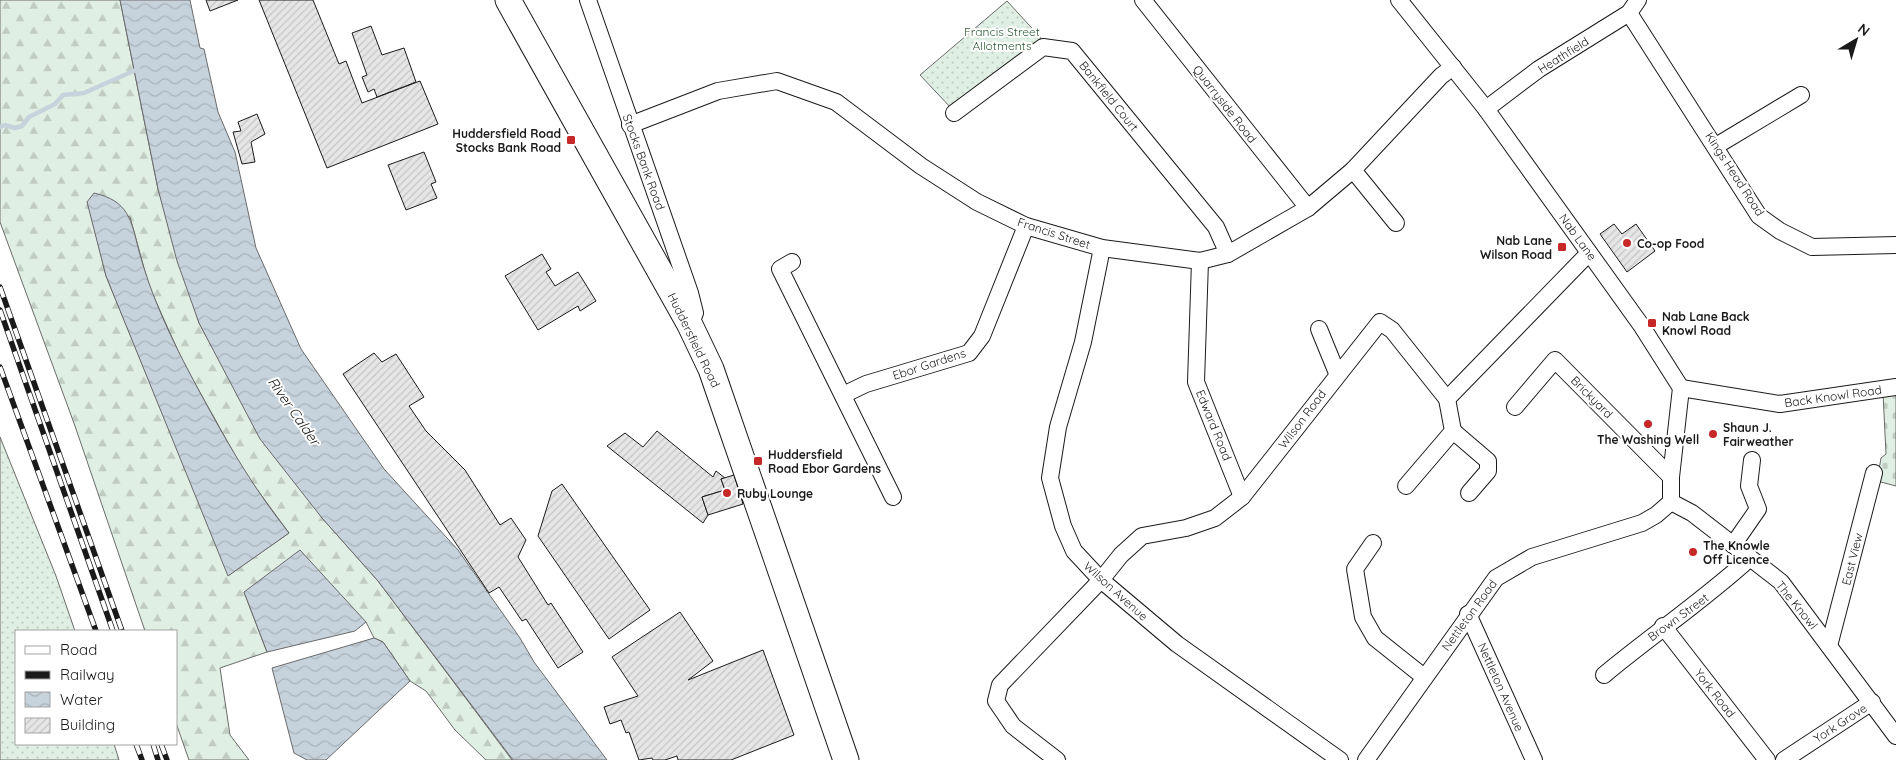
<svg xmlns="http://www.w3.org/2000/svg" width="1896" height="760" viewBox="0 0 1896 760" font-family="Quicksand,sans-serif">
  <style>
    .grass { fill: url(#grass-dots); stroke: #6a6a6a }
    .forest { fill: url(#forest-firs); stroke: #6a6a6a; fill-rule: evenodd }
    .cemetery { fill: url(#cemetery-stones); stroke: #6a6a6a }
    .water { fill: url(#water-waves); stroke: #6a6a6a }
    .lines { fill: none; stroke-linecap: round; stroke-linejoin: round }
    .stream { stroke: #c6d2dc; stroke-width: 4.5 }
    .building { fill: url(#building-hatch); stroke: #1a1a1a }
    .minor-casing { stroke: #1a1a1a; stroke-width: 18 }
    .highway-casing { stroke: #1a1a1a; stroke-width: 27 }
    .minor { stroke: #fff; stroke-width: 16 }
    .highway { stroke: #fff; stroke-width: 25 }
    .rail-casing { stroke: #1a1a1a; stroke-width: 5.5 }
    .rail { stroke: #fff; stroke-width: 4; stroke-dasharray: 11; stroke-linecap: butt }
    .poi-dot { fill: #c62828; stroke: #fff; stroke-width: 2 }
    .labels { text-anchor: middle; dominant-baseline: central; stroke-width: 4; stroke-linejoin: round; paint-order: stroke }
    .park-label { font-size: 12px; fill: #2b5a34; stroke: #fff }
    .street-label { font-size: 12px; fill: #1a1a1a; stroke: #fff }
    .poi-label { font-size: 12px; font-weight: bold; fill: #1a1a1a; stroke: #fff; text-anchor: start }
    .water-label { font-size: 14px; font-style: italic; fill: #1a1a1a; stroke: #fff }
  </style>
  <defs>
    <pattern id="grass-dots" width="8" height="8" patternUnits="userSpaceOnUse" patternTransform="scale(1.25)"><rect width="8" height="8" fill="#e0efe3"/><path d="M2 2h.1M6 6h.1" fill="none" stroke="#c0ccc2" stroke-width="1.8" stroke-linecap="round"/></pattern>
    <pattern id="forest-firs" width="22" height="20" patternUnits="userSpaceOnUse" patternTransform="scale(1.25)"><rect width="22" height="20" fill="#e0efe3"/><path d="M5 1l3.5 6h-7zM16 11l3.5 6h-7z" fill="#c0ccc2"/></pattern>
    <pattern id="cemetery-stones" width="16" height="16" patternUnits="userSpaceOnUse" patternTransform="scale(1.25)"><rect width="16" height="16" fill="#e0efe3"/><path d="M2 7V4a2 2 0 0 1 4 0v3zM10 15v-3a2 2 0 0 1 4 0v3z" fill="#c0ccc2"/></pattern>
    <pattern id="water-waves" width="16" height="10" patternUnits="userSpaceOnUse" patternTransform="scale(1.25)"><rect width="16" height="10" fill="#c6d2dc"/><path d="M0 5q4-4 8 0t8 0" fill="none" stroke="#aab4bc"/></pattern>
    <pattern id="building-hatch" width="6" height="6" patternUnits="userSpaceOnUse" patternTransform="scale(1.25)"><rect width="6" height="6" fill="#e6e6e6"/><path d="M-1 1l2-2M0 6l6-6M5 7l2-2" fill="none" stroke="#c5c5c5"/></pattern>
  </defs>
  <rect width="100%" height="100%" fill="#fff"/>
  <g class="grass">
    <polygon points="1007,1 1041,38 952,109 920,75"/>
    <polygon points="0,437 56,576 75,631 16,631 16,744 114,744 119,760 0,760"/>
  </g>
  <path class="forest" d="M0,0H120L158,189L199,323L229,378L322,518L378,581L512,760H486L455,730L426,691L410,681L383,642L374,638L366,622L244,592L267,652L220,668L230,735L249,760H189L176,723V631H145L75,426L0,222ZM88,202L130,217L149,286L183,362L245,473L289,533L229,575L106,276Z"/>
  <polygon class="cemetery" points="1896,391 1896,486 1877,481 1881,458 1886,454 1883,393"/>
  <g class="water">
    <polygon points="120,0 190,0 200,48 204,49 218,112 235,152 256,248 301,349 384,469 458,550 520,638 534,662 607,760 513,760 378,581 322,518 260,439 199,323 177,261 158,189"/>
    <path d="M94,193C129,201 131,220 139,251C154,307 181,358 209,409C233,453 258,494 289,533L228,576L106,276L87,202Z"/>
    <polygon points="300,550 366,622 355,631 267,652 244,592"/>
    <polygon points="374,638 383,642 410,681 326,760 307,760 294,753 272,668"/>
  </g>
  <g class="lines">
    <polyline class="stream" points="0,127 5,125 15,128 22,126 29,117 55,104 63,95 84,93 138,69"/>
  </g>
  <g class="building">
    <polygon points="206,0 238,0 210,11"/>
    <polygon points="259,0 313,0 339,64 346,61 362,103 420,81 438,124 327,168"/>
    <polygon points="371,26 382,55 404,48 416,82 377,97 374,89 368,92 362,77 367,75 352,33"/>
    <polygon points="257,114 265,134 251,142 255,162 242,164 233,132 241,131 238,122"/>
    <polygon points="424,152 436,182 431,184 437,198 406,210 388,165"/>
    <polygon points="1614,224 1622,234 1636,224 1655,251 1627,272 1600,234"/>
    <polygon points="542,254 551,269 546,272 555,286 578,272 596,301 580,311 578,306 538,330 505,276"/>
    <polygon points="374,353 382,362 396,354 424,397 409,406 426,431 465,470 500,525 511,518 526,540 518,557 548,605 551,603 583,652 558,668 526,619 522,621 499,587 489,593 343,374"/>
    <polygon points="657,431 713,477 716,471 725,478 721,479 725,490 702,497 708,515 703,523 607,446 625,433 643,447"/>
    <polygon points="734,475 743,504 708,515 702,497 725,490 721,479"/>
    <polygon points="562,484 650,610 609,639 538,536 552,491"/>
    <polygon points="680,612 713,661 688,680 763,650 794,735 731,760 678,760 677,756 665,760 653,760 652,758 639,760 629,732 626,733 621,720 610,724 604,707 638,696 612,657"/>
  </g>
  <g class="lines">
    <g class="minor-casing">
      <g id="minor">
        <polyline points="588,0 690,293 695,313 690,325"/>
        <polyline points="1143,0 1308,208"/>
        <polyline points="1399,0 1486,109 1641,325 1681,388 1671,477 1671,502"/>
        <polyline points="1629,13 1759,216 1780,231 1812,247 1896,245"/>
        <polyline points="1486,109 1539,69 1629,13 1638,0"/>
        <polyline points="954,113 1043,47 1072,51 1216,227 1228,254"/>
        <polyline points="630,125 718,91 777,81 836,102 921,166 977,202 1026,226 1102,248 1200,261 1228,254 1308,208 1353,170 1441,76 1453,67"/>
        <polyline points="1716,146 1801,95"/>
        <polyline points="1353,170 1396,223"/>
        <polyline points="1102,248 1083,342 1058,427 1050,478 1063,526 1074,551 1101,580 1177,644 1340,760"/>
        <polyline points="1200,261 1196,382 1242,497"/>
        <polyline points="792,262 780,269 893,497"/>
        <polyline points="1319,329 1337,373"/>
        <polyline points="1681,388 1780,404 1896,387"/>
        <polyline points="843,395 866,384 969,353 982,336 1026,226"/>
        <polyline points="1515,407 1555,360 1671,477"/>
        <polyline points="1453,431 1488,461 1488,471 1469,493"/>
        <polyline points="1406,486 1453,431 1447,399"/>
        <polyline points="1671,502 1692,513 1781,582 1896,736"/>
        <polyline points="1373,543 1355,569 1363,617 1375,638 1424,677"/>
        <polyline points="1733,545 1758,509 1749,486 1752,460"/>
        <polyline points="1468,614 1534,760"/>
        <polyline points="1663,626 1767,760"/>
        <polyline points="1829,646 1874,473"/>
        <path d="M1604,675C1652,635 1704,600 1750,558"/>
        <polyline points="1057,760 1013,726 996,701 1000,685 1101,580 1121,555 1142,536 1186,528 1215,518 1242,497 1380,322 1392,330 1447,399 1589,253"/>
        <polyline points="1366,760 1496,578 1532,557 1642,523 1656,515 1671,502"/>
        <polyline points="1784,760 1872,702"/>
      </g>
    </g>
    <g class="highway-casing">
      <polyline id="highway" points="508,0 690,325 711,369 846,760"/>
    </g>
    <use href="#minor" class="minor"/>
    <use href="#highway" class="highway"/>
    <g class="rail-casing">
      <g id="rail">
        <polyline points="0,287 122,631"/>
        <polyline points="0,310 113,631"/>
        <polyline points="0,367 96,631"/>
        <polyline points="136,744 142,760"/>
        <polyline points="153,744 158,760"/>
        <polyline points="161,744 167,760"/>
      </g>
    </g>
    <use href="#rail" class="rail"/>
  </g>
  <g class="poi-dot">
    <rect x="566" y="135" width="10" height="10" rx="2.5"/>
    <circle cx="1627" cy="243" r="5"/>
    <rect x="1557" y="242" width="10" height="10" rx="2.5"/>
    <rect x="1647" y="318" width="10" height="10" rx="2.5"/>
    <circle cx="1648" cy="424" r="5"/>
    <circle cx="1713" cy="434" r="5"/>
    <rect x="753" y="456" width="10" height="10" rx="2.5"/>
    <circle cx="727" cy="493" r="5"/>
    <circle cx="1693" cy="552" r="5"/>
  </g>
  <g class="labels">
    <g class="park-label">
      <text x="1002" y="31">Francis Street<tspan x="1002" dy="14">Allotments</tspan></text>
    </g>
    <g class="street-label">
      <text transform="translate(1563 55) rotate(-32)">Heathfield</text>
      <text transform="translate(1109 96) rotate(51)">Bankfield Court</text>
      <text transform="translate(1225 104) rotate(52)">Quarryside Road</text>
      <text transform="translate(644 162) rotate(70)">Stocks Bank Road</text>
      <text transform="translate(1735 174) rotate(57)">Kings Head Road</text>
      <text transform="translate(1054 233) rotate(18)">Francis Street</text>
      <text transform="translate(1578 237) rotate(54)">Nab Lane</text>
      <text transform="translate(694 340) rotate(64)">Huddersfield Road</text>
      <text transform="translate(929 364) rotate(-18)">Ebor Gardens</text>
      <text transform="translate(1833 396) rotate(-8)">Back Knowl Road</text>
      <text transform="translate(1592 397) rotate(45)">Brickyard</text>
      <text transform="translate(1302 419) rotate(-53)">Wilson Road</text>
      <text transform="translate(1214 425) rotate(68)">Edward Road</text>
      <text transform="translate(1852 559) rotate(-76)">East View</text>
      <text transform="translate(1116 591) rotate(42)">Wilson Avenue</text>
      <text transform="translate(1797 605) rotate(51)">The Knowl</text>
      <text transform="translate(1469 615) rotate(-54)">Nettleton Road</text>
      <text transform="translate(1678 617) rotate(-36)">Brown Street</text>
      <text transform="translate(1501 687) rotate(66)">Nettleton Avenue</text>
      <text transform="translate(1715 693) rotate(52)">York Road</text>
      <text transform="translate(1840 723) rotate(-33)">York Grove</text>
    </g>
    <g class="poi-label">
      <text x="561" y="133" text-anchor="end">Huddersfield Road<tspan x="561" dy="14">Stocks Bank Road</tspan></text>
      <text x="1552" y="240" text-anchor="end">Nab Lane<tspan x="1552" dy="14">Wilson Road</tspan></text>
      <text x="1637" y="243">Co-op Food</text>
      <text x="1662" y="316">Nab Lane Back<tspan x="1662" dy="14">Knowl Road</tspan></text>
      <text x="1723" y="427">Shaun J.<tspan x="1723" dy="14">Fairweather</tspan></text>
      <text x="1648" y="439" text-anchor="middle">The Washing Well</text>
      <text x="768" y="454">Huddersfield<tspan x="768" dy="14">Road Ebor Gardens</tspan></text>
      <text x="737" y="493">Ruby Lounge</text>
      <text x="1703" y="545">The Knowle<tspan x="1703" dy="14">Off Licence</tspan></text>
    </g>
    <g class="water-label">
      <text transform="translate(294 411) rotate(55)">River Calder</text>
    </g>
  </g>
  <rect x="15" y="630" width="162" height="115" fill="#ffffff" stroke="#a3a3a3"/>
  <rect x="25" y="646" width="25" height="8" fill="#ffffff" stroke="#a3a3a3"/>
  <text x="60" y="655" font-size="15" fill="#1a1a1a">Road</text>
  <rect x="25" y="671" width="25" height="8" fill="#1a1a1a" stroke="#a3a3a3"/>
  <text x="60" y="680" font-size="15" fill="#1a1a1a">Railway</text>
  <rect x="25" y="692" width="25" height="15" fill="url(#water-waves)" stroke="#a3a3a3"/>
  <text x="60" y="705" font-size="15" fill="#1a1a1a">Water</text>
  <rect x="25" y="718" width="25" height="15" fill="url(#building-hatch)" stroke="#a3a3a3"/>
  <text x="60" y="730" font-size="15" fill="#1a1a1a">Building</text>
  <g transform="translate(1856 40) rotate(38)" stroke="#ffffff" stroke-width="4" paint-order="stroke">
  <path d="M0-4L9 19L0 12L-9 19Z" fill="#1a1a1a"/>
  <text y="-8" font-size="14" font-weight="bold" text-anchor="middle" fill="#1a1a1a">N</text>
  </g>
</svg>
